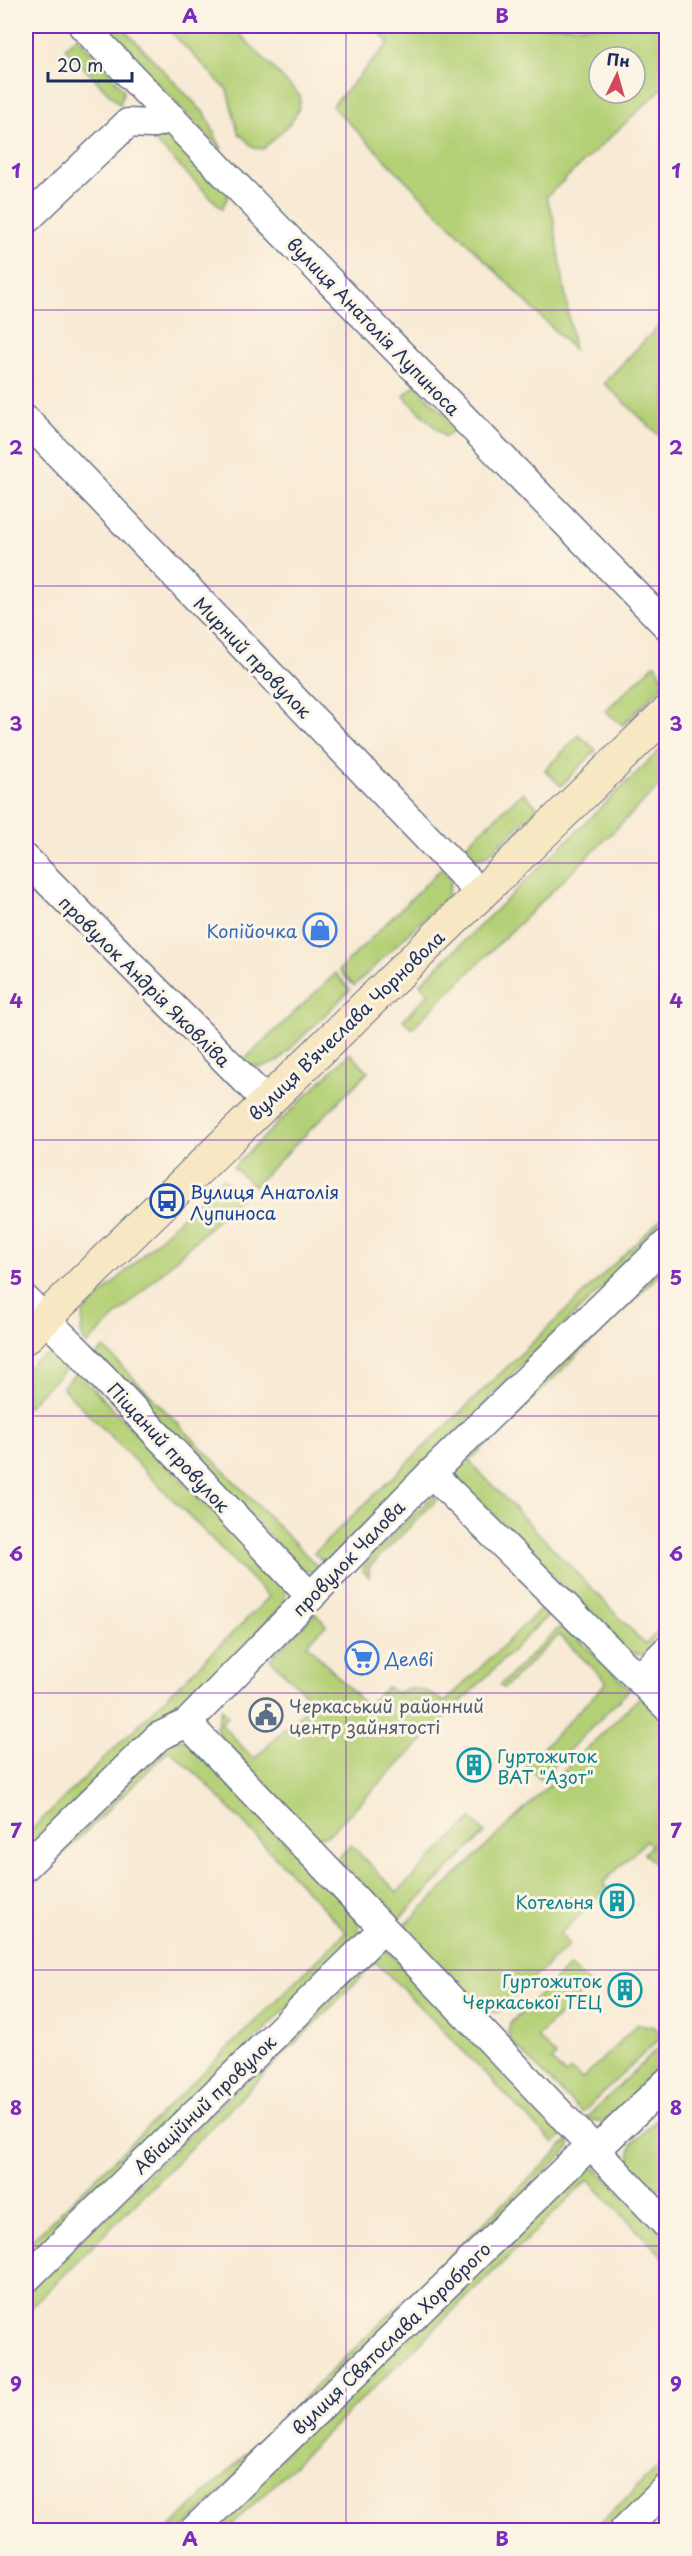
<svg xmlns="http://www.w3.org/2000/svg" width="692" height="2556" viewBox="0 0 692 2556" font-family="'Playpen Sans',sans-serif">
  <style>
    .green { fill: #b4d076; stroke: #68806a; stroke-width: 1.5; fill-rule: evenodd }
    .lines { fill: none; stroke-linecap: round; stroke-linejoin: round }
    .street-casing { stroke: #687087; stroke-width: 31 }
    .secondary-casing { stroke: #687087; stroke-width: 35 }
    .street { stroke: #fff; stroke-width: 28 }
    .secondary { stroke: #f7e8c3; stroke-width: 33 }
    .grid { fill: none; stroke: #7b2cbf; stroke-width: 1.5; stroke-opacity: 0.55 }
    .labels { text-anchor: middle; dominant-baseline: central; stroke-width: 6; stroke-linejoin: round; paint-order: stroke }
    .street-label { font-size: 18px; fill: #1b2f5e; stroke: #fcf5e5 }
    .shop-label { font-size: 18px; fill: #366cbe; stroke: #fcf5e5; text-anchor: end }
    .transit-label { font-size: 18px; fill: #164399; stroke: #fcf5e5; text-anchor: start }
    .service-label { font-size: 18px; fill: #4e5e75; stroke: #fcf5e5; text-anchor: start }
    .culture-label { font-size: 18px; fill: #0d838f; stroke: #fcf5e5; text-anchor: end }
    .neatline { fill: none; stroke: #7b2cbf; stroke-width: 2 }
    .grid-label { font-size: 20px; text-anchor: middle; font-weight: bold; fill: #7b2cbf }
  </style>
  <rect width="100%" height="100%" fill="#fcf5e5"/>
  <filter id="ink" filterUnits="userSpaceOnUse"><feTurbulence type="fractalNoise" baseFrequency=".0167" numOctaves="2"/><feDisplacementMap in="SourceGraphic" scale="12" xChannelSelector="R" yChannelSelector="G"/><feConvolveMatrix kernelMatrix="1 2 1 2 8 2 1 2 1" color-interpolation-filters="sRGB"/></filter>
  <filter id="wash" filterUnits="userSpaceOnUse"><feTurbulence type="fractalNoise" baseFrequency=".008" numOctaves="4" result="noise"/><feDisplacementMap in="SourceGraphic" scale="24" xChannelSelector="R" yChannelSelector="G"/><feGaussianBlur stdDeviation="1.35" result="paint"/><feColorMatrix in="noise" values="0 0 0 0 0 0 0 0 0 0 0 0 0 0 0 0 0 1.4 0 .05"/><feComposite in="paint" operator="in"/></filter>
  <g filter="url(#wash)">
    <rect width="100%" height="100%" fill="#f8ead4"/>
    <g class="green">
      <polygon points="101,26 121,26 206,115 222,150"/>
      <path d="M165,26H232L300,96C302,119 278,134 263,149L254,148L238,132L227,90Z"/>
      <path d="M373,26H666V85L546,197L553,216L574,350L332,106L389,43ZM599,57H635V93H599Z"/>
      <polygon points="77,36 124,90 120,105 65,48"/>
      <polygon points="146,132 171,132 230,192 222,209"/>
      <polygon points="666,318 666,442 604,383"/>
      <polygon points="415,385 457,427 445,437 404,396"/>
      <polygon points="655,664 666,682 623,725 605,711"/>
      <polygon points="579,735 596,750 561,786 545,770"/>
      <polygon points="666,744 666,780 412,1028 403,1020 429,994 420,984"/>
      <polygon points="523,792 538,808 488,855 472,859 456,854"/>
      <polygon points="443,867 451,882 447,896 354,986 339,970"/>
      <path d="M336,973L350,990L280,1059C267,1069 257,1069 242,1062Z"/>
      <polygon points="350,1053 368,1072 254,1186 233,1167"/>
      <polygon points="222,1178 242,1196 86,1345 81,1334 83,1313"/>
      <polygon points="666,1214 666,1227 498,1387 474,1418 325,1563 314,1553"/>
      <path d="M666,1254V1268L469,1461L645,1644L666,1624V1639C650,1651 645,1661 625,1649L456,1477L453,1469Z"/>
      <polygon points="104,1348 320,1569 311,1572 301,1568 95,1356"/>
      <polygon points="47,1355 58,1356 70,1365 26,1408 26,1369 34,1361"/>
      <polygon points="77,1372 284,1586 286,1595 285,1603 172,1721 26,1853 26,1835 269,1597 62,1387"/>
      <polygon points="434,1495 437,1500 369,1567 369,1577 363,1571 364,1565 372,1555"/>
      <path d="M544,1606L550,1613L328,1835L319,1837L313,1834L220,1737L216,1727L222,1709L228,1716L221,1724L254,1759L313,1701L270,1659L315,1613L326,1625L307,1644L366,1706L387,1687L396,1693C415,1684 428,1691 445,1702Z"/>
      <polygon points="563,1624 630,1689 540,1779 526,1765 607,1682 559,1635 504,1688 500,1685"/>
      <polygon points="645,1692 666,1714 666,1857 657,1866 644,1853 651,1846 646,1841 603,1883 607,1888 560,1934 569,1945 498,2012 483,2011 402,1928"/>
      <polygon points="181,1739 191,1743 358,1918 359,1936 26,2268 26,2246 346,1932 202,1779 169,1750 26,1890 26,1880 168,1742"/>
      <polygon points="472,1819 485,1833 397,1921 337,1859 351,1845 397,1892"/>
      <polygon points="381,1950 389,1952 566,2133 554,2144 376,1962 26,2313 26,2292"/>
      <polygon points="570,1966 590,1985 537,2037 556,2056 552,2061 565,2075 571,2070 582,2079 638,2024 654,2027 662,2036 582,2113 510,2040 508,2031 510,2023"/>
      <polygon points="666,2041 666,2061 610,2117 600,2122 586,2118"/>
      <path d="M666,2110V2181L653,2194C639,2178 624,2166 632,2144Z"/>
      <polygon points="570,2139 570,2147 182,2530 168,2530"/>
      <polygon points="589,2166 597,2169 666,2238 666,2260 588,2180 227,2530 204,2530 581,2167"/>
      <polygon points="666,2459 666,2478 613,2530 593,2530"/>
    </g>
  </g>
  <g filter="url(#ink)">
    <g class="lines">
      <g class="street-casing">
        <g id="street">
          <polyline points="83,26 221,170 666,625"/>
          <polyline points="26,220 128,123 151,124 172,118"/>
          <polyline points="26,420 481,894"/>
          <polyline points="26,859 266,1101"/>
          <polyline points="26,1300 81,1354 311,1597"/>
          <polyline points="431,1473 666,1706"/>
          <polyline points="639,1678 666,1651"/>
          <polyline points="187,1723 666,2224"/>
          <polyline points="26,1866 158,1737 187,1723 431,1473 666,1244"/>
          <polyline points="595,2151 666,2083"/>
          <polyline points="26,2279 383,1929"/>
          <polyline points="194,2530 589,2146"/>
          <polyline points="624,2530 666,2489"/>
        </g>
      </g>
      <g class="secondary-casing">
        <polyline id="secondary" points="26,1337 666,713"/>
      </g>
      <use href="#street" class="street"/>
      <use href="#secondary" class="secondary"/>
    </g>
  </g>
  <path class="grid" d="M346,26V2530M26,310H666M26,586H666M26,863H666M26,1140H666M26,1416H666M26,1693H666M26,1970H666M26,2246H666"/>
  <defs>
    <g id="shop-ring" transform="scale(1.725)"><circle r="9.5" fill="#fcf5e5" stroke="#3f7fe0" stroke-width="1.5"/><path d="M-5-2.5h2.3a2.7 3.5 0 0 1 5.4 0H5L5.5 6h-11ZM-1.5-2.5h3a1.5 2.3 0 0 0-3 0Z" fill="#3f7fe0"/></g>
    <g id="bus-ring" transform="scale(1.725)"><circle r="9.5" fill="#fcf5e5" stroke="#1a4fb4" stroke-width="1.5"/><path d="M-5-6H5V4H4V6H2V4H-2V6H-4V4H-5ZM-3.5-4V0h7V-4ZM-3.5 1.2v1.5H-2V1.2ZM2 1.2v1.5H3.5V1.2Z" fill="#1a4fb4"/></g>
    <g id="supermarket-ring" transform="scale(1.725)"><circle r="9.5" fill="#fcf5e5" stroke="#3f7fe0" stroke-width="1.5"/><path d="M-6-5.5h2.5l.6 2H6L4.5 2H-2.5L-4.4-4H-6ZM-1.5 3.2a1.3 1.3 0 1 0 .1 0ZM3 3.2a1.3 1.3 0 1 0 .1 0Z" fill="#3f7fe0"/></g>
    <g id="civic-ring" transform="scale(1.725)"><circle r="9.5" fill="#fcf5e5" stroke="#5c6f8a" stroke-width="1.5"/><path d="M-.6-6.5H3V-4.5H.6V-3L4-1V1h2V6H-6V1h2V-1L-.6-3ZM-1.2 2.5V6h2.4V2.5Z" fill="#5c6f8a"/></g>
    <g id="building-ring" transform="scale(1.725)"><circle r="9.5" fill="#fcf5e5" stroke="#0f9aa8" stroke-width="1.5"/><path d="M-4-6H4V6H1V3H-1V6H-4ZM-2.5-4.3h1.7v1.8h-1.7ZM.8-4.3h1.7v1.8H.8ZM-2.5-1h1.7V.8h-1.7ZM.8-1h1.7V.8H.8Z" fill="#0f9aa8"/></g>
  </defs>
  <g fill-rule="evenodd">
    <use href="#shop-ring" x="320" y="930"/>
    <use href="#bus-ring" x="167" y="1201"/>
    <use href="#supermarket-ring" x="362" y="1658"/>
    <use href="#civic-ring" x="266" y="1715"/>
    <use href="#building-ring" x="474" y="1765"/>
    <use href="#building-ring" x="617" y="1901"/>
    <use href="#building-ring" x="625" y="1990"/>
  </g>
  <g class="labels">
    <g class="street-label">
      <text transform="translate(374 326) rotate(46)">вулиця Анатолія Лупиноса</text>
      <text transform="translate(253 657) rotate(46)">Мирний провулок</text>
      <text transform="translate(145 981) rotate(45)">провулок Андрія Яковліва</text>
      <text transform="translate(346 1025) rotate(-44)">вулиця Вʼячеслава Чорновола</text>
      <text transform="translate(169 1447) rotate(47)">Піщаний провулок</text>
      <text transform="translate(348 1558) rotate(-46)">провулок Чалова</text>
      <text transform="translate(204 2104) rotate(-44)">Авіаційний провулок</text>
      <text transform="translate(391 2338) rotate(-44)">вулиця Святослава Хороброго</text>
    </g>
    <g class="shop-label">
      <text x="297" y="930">Копійочка</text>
      <text x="385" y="1658" text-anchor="start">Делві</text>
    </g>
    <g class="transit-label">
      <text x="190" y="1191">Вулиця Анатолія<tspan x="190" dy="21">Лупиноса</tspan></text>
    </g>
    <g class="service-label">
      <text x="289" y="1705">Черкаський районний<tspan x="289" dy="21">центр зайнятості</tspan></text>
    </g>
    <g class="culture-label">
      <text x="497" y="1755" text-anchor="start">Гуртожиток<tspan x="497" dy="21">ВАТ "Азот"</tspan></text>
      <text x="594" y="1901">Котельня</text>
      <text x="602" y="1980">Гуртожиток<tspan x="602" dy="21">Черкаської ТЕЦ</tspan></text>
    </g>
  </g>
  <rect width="692" height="2556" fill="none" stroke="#fcf5e5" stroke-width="66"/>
  <g transform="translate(617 75) rotate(5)"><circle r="28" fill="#fcf5e5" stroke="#a2a6af" stroke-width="1.5"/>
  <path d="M0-4.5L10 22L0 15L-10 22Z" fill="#d1495b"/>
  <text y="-9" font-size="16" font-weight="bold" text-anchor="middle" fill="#1b2f5e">Пн</text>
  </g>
  <path d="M48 72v9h84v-9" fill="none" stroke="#1b2f5e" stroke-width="3"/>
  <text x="57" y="72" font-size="18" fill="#1b2f5e" stroke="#fcf5e5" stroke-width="4.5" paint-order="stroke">20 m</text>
  <rect x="33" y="33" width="626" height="2490" class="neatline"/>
  <g class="grid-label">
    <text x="190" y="23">A</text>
    <text x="502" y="23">B</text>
    <text x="16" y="178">1</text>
    <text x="676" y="178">1</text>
    <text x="16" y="455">2</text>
    <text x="676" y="455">2</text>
    <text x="16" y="731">3</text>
    <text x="676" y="731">3</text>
    <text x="16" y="1008">4</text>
    <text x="676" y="1008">4</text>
    <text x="16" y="1285">5</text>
    <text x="676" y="1285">5</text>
    <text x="16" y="1561">6</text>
    <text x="676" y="1561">6</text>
    <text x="16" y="1838">7</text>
    <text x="676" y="1838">7</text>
    <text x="16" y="2115">8</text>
    <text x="676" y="2115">8</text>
    <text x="16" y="2391">9</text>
    <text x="676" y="2391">9</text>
    <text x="190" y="2546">A</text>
    <text x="502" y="2546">B</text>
  </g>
</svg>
